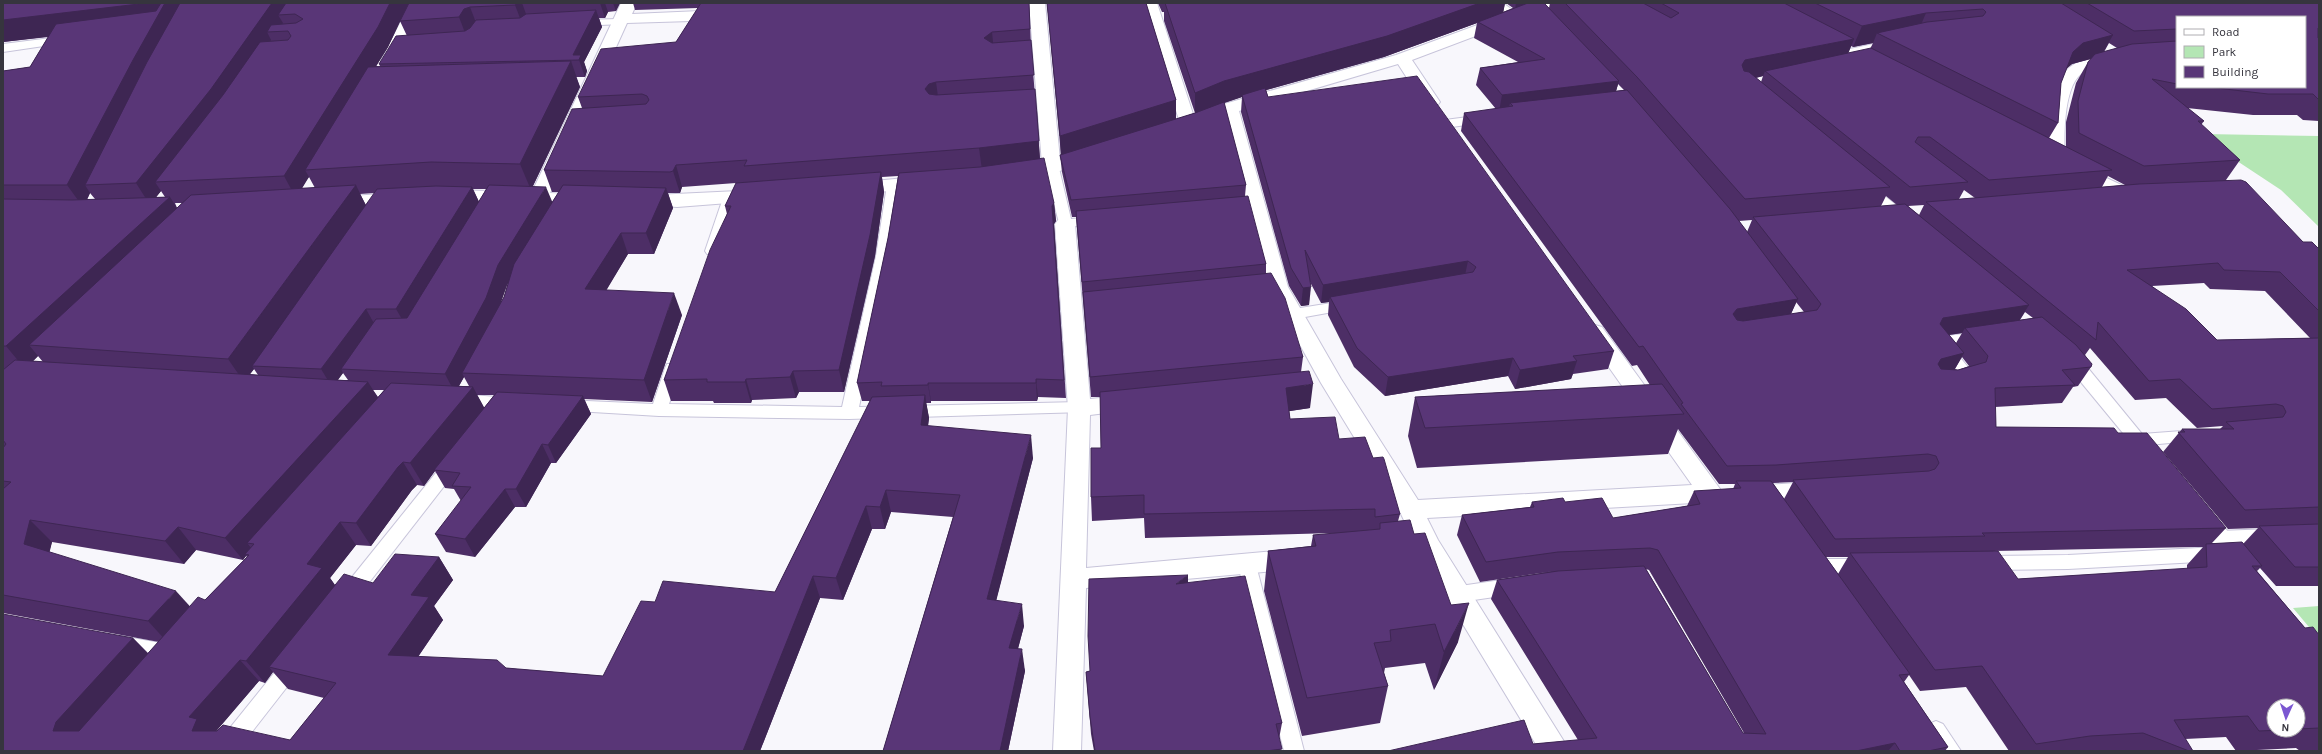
<svg xmlns="http://www.w3.org/2000/svg" width="2322" height="754" viewBox="0 0 2322 754" font-family="Karla,sans-serif">
  <style>
    .green { fill: #b4e6b4 }
    .lines { fill: none; stroke-linecap: round; stroke-linejoin: round }
    .lane-casing { stroke: #c7c4da; stroke-width: 2 }
    .street-casing { stroke: #c7c4da; stroke-width: 2 }
    .lane { fill: #fff; fill-rule: evenodd }
    .street { fill: #fff; fill-rule: evenodd }
    .wall { fill: #4d2e66; fill-rule: evenodd }
    .shaded-wall { fill: #3e2653 }
    .building { fill: #593677; stroke: #3e2653 }
  </style>
  <rect width="100%" height="100%" fill="#f8f7fc"/>
  <g class="green">
    <polygon points="2204,134 2319,136 2319,227 2281,190 2228,155"/>
    <polygon points="2319,606 2319,639 2293,608"/>
  </g>
  <g class="lines">
    <g class="lane-casing">
      <g id="lane">
        <polygon points="1490,3 1503,3 1522,17 1520,19 1512,19"/>
        <polygon points="619,19 623,20 625,22 623,24 578,26 572,23 578,20"/>
        <polygon points="67,36 71,38 73,40 71,42 3,52 3,44"/>
        <polygon points="1892,40 1898,44 1896,46 1849,57 1843,53 1845,50"/>
        <polygon points="1483,115 1487,116 1489,119 1487,122 1445,128 1439,124 1445,120"/>
        <polygon points="1052,164 1059,168 1071,219 1098,217 1105,221 1103,224 1060,227 1045,168"/>
        <polygon points="894,181 901,185 890,256 859,407 1079,402 1085,404 1087,408 1085,412 849,419 659,416 559,410 557,406 559,402 565,400 653,404 665,368 667,364 679,364 681,368 669,404 842,407 876,256 887,185"/>
        <polygon points="1867,185 1872,186 1910,216 1912,219 1910,222 1900,222 1862,192 1860,189 1862,186"/>
        <polygon points="730,194 737,198 719,251 717,254 707,254 705,251 723,198"/>
        <polygon points="1350,300 1355,302 1358,305 1355,308 1294,319 1289,318 1286,314 1289,310 1294,309"/>
        <path d="M1978,332L1983,333L1986,337L1983,341L1951,346L1975,376L1973,380C1965,382 1958,384 1950,382L1948,378L1950,374L1955,373L1931,342L1934,338L1939,337Z"/>
        <polygon points="2072,355 2078,356 2142,434 2195,430 2201,432 2203,436 2201,440 2138,446 2132,444 2066,364 2064,360 2066,356"/>
        <polygon points="459,394 510,398 516,400 518,404 516,408 510,410 453,404 451,400 453,396"/>
        <polygon points="453,457 459,459 462,463 459,467 354,602 347,605 340,602 338,597 340,592 447,459"/>
        <polygon points="1809,482 1815,484 1818,489 1815,494 1809,496 1767,499 1761,497 1758,492 1761,487 1767,485"/>
        <polygon points="2272,529 2278,531 2281,536 2278,541 2272,543 2218,545 2212,543 2209,538 2212,533 2218,531"/>
        <polygon points="2217,547 2223,549 2226,554 2223,559 2217,561 2068,569 1987,570 1980,568 1978,563 1980,558 1987,556 2068,555"/>
        <polygon points="1247,558 1254,560 1256,565 1304,751 1284,751 1238,565 1240,560"/>
        <polygon points="1819,559 1863,559 1870,561 1872,566 1870,571 1863,573 1819,573 1812,571 1810,566 1812,561"/>
        <polygon points="1515,578 1522,581 1524,586 1522,591 1515,594 1460,602 1453,599 1451,594 1453,589 1460,586"/>
        <polygon points="121,636 172,645 179,647 182,653 179,659 172,661 121,652 114,650 111,644 114,638"/>
        <polygon points="294,655 301,657 304,663 301,669 237,751 214,751 217,744 287,657"/>
        <polygon points="1936,721 1943,724 1961,751 1939,751 1926,730 1929,724"/>
      </g>
    </g>
    <g class="street-casing">
      <g id="street">
        <polygon points="410,3 426,3 395,64 383,64 381,61"/>
        <polygon points="621,3 637,3 632,14 723,10 729,12 731,15 729,18 723,20 627,23 550,193 592,195 594,199 592,203 585,205 440,200 438,196 440,192 447,190 532,192"/>
        <polygon points="1029,3 1045,3 1060,160 1090,152 1096,153 1099,157 1096,161 1052,173 1016,179 1009,177 1007,173 1009,169 1042,164"/>
        <polygon points="1141,3 1157,3 1194,117 1224,104 1396,55 1537,3 1558,3 1555,6 1412,60 1440,102 1437,106 1425,106 1398,64 1239,111 1288,287 1341,379 1418,500 1692,485 1584,332 1588,327 1595,325 1602,327 1723,493 1720,499 1711,502 1427,518 1438,540 1570,751 1540,751 1419,552 1401,514 1321,383 1268,287 1224,117 1205,125 1196,126 1194,129 1182,129"/>
        <path d="M2114,54L2120,56L2122,59L2120,62C2108,65 2091,66 2081,74C2063,89 2064,138 2065,159L2062,163H2050C2038,146 2053,80 2070,67C2081,58 2100,57 2114,54Z"/>
        <polygon points="2077,164 2134,191 2136,195 2134,199 2127,201 2120,199 2071,174 2068,170 2071,166"/>
        <polygon points="926,176 933,178 935,182 933,186 853,195 846,193 844,189 846,185 853,183"/>
        <polygon points="759,190 766,192 768,196 766,200 677,207 634,204 632,200 634,196"/>
        <polygon points="399,193 406,195 408,199 406,203 334,209 327,207 325,203 327,199 334,197"/>
        <polygon points="1065,218 1072,220 1075,224 1090,399 1130,395 1138,397 1141,403 1138,409 1090,415 1086,568 1297,549 1306,552 1310,559 1306,566 1297,569 1086,588 1081,751 1053,751 1068,408 1055,224 1058,220"/>
        <polygon points="2199,506 2208,508 2250,558 2254,565 2250,572 2241,575 2232,572 2190,522 2187,515 2190,508"/>
      </g>
    </g>
    <use href="#lane" class="lane"/>
    <use href="#street" class="street"/>
  </g>
  <g class="wall">
    <path d="M3,3H620L616,11L608,12L605,18H599L602,27L584,62L587,71L585,77H576L580,87L533,186L552,202L559,192H552L544,170L582,108L578,97L676,42L698,8L635,10L633,3H1029L1031,46L1040,158L1054,203L1056,221L1054,224L1066,398L1038,397L1037,401H931V403H926L929,418L928,426L1033,458L996,600L1024,626L1018,649L1025,671L1008,751H883L953,517L891,512L885,529H872L843,600L820,598L760,751H3L133,638L148,653L159,642L3,613V71L30,67L48,37L3,42ZM400,21L407,36L379,64L380,66H376L388,47ZM898,176L888,238L857,383L862,401H870L775,592L655,602L603,676L506,668L418,657L443,620L434,606L453,580L439,557L373,583L335,585L330,578L356,545L371,546L412,490L417,485L424,486L435,471L445,488L454,489L461,501L435,534L446,552L475,557L515,507H526L551,463H556L591,414L584,399L652,402L682,315L606,290L628,254H654L673,208L668,193H680L682,187L736,183L725,206L727,214L664,380L671,401H713L714,403H751L752,400L796,398L799,392H844L875,256L884,192L882,177ZM309,177L315,188H302L307,179ZM473,189H486L479,202ZM161,191L165,197H156ZM90,193L95,199L87,200ZM375,193L366,205L360,194ZM175,203H182L177,208ZM509,280L504,297L499,307L507,285ZM38,356L43,362L33,361ZM254,369L258,375L250,374ZM343,373L348,380H338ZM464,377L469,386H459ZM373,390H384L378,397ZM477,395H494L484,408ZM52,542L184,564L196,550L243,560L246,556L247,557L205,600L190,607L49,552ZM273,672L288,689L324,698L290,740L216,731L259,681L265,683Z"/>
    <path d="M1047,3H1146L1176,100V119L1195,113L1164,21V12H1162L1158,3H1505L1503,12L1513,8L1506,3H1544L1549,8L1550,3H2319V121L2303,120L2297,115H2253L2187,108L2204,121L2201,125L2240,160L2226,180L2303,242L2319,249V586H2276L2260,568L2257,571L2305,628L2319,635V751H2300L2296,748L2236,751L2226,737L2185,739L2193,751H2009L1966,687L1920,691L1909,675L1904,682L1948,747L1945,751H1388L1533,744L1578,740L1491,599L1497,580L1555,571L1480,582L1457,535L1462,515L1530,507L1532,502H1565L1613,518L1687,506L1694,491L1733,489L1735,484H1719L1678,429L1668,454L1417,468L1408,436L1415,397L1650,385L1637,365L1632,366L1461,131L1464,113L1496,109L1476,85L1480,68L1518,62L1474,38L1477,23L1384,57L1266,90L1268,97L1614,351L1608,369L1573,374L1571,379L1515,389L1508,376L1385,396L1354,367L1328,315L1329,302L1321,303L1310,282L1309,305L1301,306L1289,286L1241,112L1242,97L1224,103L1246,185L1245,196L1266,264V273L1303,357L1301,372L1310,408L1289,411L1290,419L1339,439L1373,458L1400,514L1398,521L1414,534L1458,642L1434,690L1425,663L1385,668L1384,673L1388,686L1380,723L1302,736L1264,591L1268,551L1311,546L1313,535L1335,533L1145,538L1144,518L1092,521L1091,497L1101,448L1100,397H1091L1076,217H1072L1062,172L1060,155H1061ZM2177,17L2305,87H2177ZM1873,43L1870,49L1848,53L1851,46L1853,47ZM2109,43L2117,48L2104,52ZM2091,59L2088,62L2076,83L2066,122V147L2049,138L2058,123L2061,83L2066,69L2072,64ZM1763,76L1761,82L1756,78ZM1618,84L1624,90L1616,91ZM2108,176L2125,185L2102,187ZM1964,190L1975,198L1959,199ZM1886,196L1897,205L1881,206ZM1924,205L1919,215L1908,206ZM1752,220L1747,232L1739,221ZM2204,283L2210,289L2265,291L2310,338L2217,340L2152,286ZM1796,302L1804,312L1791,314ZM2025,312L2033,318L2020,320ZM1962,333L1956,343L1949,335ZM2090,348L2135,400L2166,398L2197,428L2223,426L2220,429H2182L2163,452L2228,529L2258,528L2243,544L2212,543L2226,528L2118,433L1996,427L1995,407L2062,403L2073,387L2078,386L2091,367L2085,355ZM1962,357L1969,366L1958,370L1955,369ZM1793,482L1784,499L1773,483ZM2195,547H2203L2187,565V569L2018,579L1993,551ZM1826,557H1848L1838,574ZM1646,569L1649,570L1744,733H1743ZM2298,706V730H2274Z"/>
    <polygon points="1188,583 1282,723 1279,739 1281,751 1094,751 1091,734 1086,672 1090,671"/>
  </g>
  <g class="shaded-wall">
    <polygon points="147,3 188,3 85,185 90,193 83,207 67,185 133,60 153,24 3,42 3,20"/>
    <polygon points="272,3 296,3 278,15 283,23 277,31 267,32 271,40 224,110 155,182 161,191 150,205 136,183"/>
    <polygon points="390,3 409,3 388,47 313,169 305,170 309,177 296,198 284,176"/>
    <polygon points="518,3 522,3 529,22 523,26 515,5"/>
    <polygon points="600,3 605,3 608,12 605,18"/>
    <polygon points="613,3 620,3 616,11"/>
    <polygon points="1480,3 1505,3 1503,14 1478,22 1477,23 1384,57 1242,97 1242,95 1242,97 1224,103 1195,114 1195,93 1224,81"/>
    <polygon points="1516,3 1533,3 1515,10"/>
    <polygon points="470,7 478,28 467,38 459,17 464,9"/>
    <polygon points="596,10 602,27 584,62 587,71 585,77 579,60 573,55"/>
    <polygon points="1926,13 1917,34 1877,33 1873,43 1853,47 1862,26"/>
    <polygon points="992,32 994,52 984,38"/>
    <polygon points="2113,35 2101,56 2072,64 2061,73 2073,52 2083,43"/>
    <polygon points="1854,39 1846,59 1765,71 1763,76 1738,82 1742,65 1745,60"/>
    <polygon points="571,61 580,87 531,190 520,164"/>
    <polygon points="1619,81 1614,98 1513,106 1510,103 1508,111 1499,112 1502,95"/>
    <polygon points="936,82 939,104 932,105 925,89 929,84"/>
    <polygon points="1176,100 1176,121 1061,158 1060,136"/>
    <polygon points="1037,111 1040,163 982,170 979,148"/>
    <polygon points="676,165 682,187 680,193 673,171"/>
    <polygon points="881,172 884,192 875,256 844,392 839,370"/>
    <polygon points="356,185 367,208 252,366 254,369 244,382 228,359"/>
    <polygon points="472,187 480,204 406,326 396,309"/>
    <polygon points="546,187 554,206 507,285 496,317 462,373 464,377 455,393 445,374 498,265"/>
    <polygon points="666,188 673,208 654,254 646,233"/>
    <polygon points="170,197 184,219 29,345 38,356 25,369 6,346"/>
    <polygon points="1054,203 1056,221 1054,224 1066,398 1052,206"/>
    <polygon points="621,233 628,254 594,311 585,289"/>
    <polygon points="1468,261 1464,280 1330,297 1329,302 1321,303 1323,285"/>
    <polygon points="1311,287 1309,305 1301,306 1303,288"/>
    <polygon points="674,293 682,315 652,402 644,380"/>
    <polygon points="1798,299 1789,318 1730,328 1733,314 1737,309"/>
    <polygon points="2029,305 2017,324 1965,328 1962,333 1933,337 1943,318"/>
    <polygon points="366,309 376,327 341,369 343,373 332,387 321,369"/>
    <polygon points="1964,353 1953,372 1928,382 1941,359"/>
    <polygon points="1513,358 1508,376 1385,396 1388,377"/>
    <polygon points="1577,361 1571,379 1515,389 1520,370"/>
    <polygon points="793,371 799,392 796,398 790,377"/>
    <polygon points="746,379 752,400 751,403 745,382"/>
    <polygon points="1036,379 1038,397 1037,401 1036,383"/>
    <polygon points="368,382 382,404 254,544 247,543 252,549 245,554 246,556 243,560 225,538"/>
    <polygon points="928,383 931,401 931,403 928,385"/>
    <polygon points="1313,384 1310,408 1284,412 1286,388"/>
    <polygon points="473,387 485,409 434,470 435,471 424,486 410,463"/>
    <polygon points="925,395 929,418 925,448 921,425"/>
    <polygon points="583,396 591,414 556,463 548,445"/>
    <polygon points="1031,435 1033,458 991,621 987,599"/>
    <polygon points="542,444 551,463 526,507 516,489"/>
    <polygon points="403,462 417,485 412,490 371,546 356,523 398,467"/>
    <polygon points="505,489 515,507 475,557 465,539"/>
    <polygon points="886,490 891,512 885,529 880,507"/>
    <polygon points="866,506 872,529 843,600 836,578"/>
    <polygon points="30,520 52,542 46,567 24,544"/>
    <polygon points="340,522 356,545 330,578 339,591 269,667 273,672 265,683 246,661 307,564"/>
    <polygon points="178,527 196,550 184,564 165,541"/>
    <polygon points="439,557 453,580 434,606 443,620 404,677 388,655 411,595"/>
    <polygon points="1188,575 1188,592 1176,584"/>
    <polygon points="813,576 820,598 760,751 743,751"/>
    <polygon points="176,591 196,613 168,643 148,621"/>
    <polygon points="1469,603 1458,642 1434,690 1444,652"/>
    <polygon points="1022,604 1024,626 1012,670 1009,648"/>
    <polygon points="133,638 154,660 77,751 53,731 56,722"/>
    <polygon points="1022,649 1025,671 1008,751 1000,751"/>
    <polygon points="240,660 259,681 213,735 192,731 189,717"/>
    <polygon points="1895,743 1888,751 1856,751"/>
  </g>
  <g class="building">
    <polygon points="3,3 147,3 3,20"/>
    <polygon points="161,3 165,3 133,60 67,185 3,185 3,71 30,67 56,24 156,11"/>
    <polygon points="180,3 272,3 211,89 136,183 85,185 147,62"/>
    <polygon points="286,3 390,3 378,27 284,176 155,182 223,95 260,42 288,40 291,36 288,31 267,32 271,25 296,23 303,19 295,14 278,15"/>
    <polygon points="409,3 518,3 515,5 470,7 464,9 459,17 400,21"/>
    <polygon points="701,3 1029,3 1030,29 992,32 984,38 992,43 1031,40 1034,75 936,82 929,84 925,89 929,94 936,95 1035,89 1039,141 979,148 744,166 747,160 676,165 673,171 670,172 544,170 572,109 646,104 649,100 647,96 642,94 578,97 601,49 676,42"/>
    <polygon points="1047,3 1146,3 1176,100 1060,136"/>
    <polygon points="1165,3 1480,3 1387,36 1224,81 1195,93"/>
    <polygon points="1528,3 1544,3 1619,81 1502,95 1480,68 1545,59 1478,22"/>
    <polygon points="1565,3 1643,3 1671,18 1679,13 1661,3 1784,3 1854,39 1745,60 1742,65 1744,71 1749,72 1890,187 1745,199 1637,77"/>
    <polygon points="1815,3 2061,3 2113,35 2083,43 2073,52 2061,83 2058,123 1877,33 1927,22 1983,16 1986,12 1983,9 1926,13 1862,26"/>
    <polygon points="2087,3 2319,3 2319,28 2318,28 2318,38 2319,38 2319,99 2318,99 2313,94 2268,94 2208,87 2305,87 2305,17 2177,17 2177,29 2134,31"/>
    <polygon points="596,10 573,55 581,55 579,60 379,64 396,36 465,31 470,28 476,20 520,18 526,14"/>
    <polygon points="2177,41 2177,84 2152,79 2204,121 2198,121 2240,160 2144,166 2079,133 2078,101 2088,62 2095,54 2132,44"/>
    <polygon points="1871,48 2112,170 1989,180 1930,137 1918,137 1915,142 1968,182 1910,187 1765,71"/>
    <polygon points="571,61 520,164 431,162 305,170 368,67"/>
    <polygon points="1417,76 1614,351 1573,356 1577,361 1520,370 1513,358 1388,377 1357,348 1330,297 1473,272 1476,267 1468,261 1323,285 1305,250 1311,287 1303,288 1291,268 1242,95 1265,88 1268,97"/>
    <polygon points="1627,90 1730,209 1798,299 1737,309 1733,314 1737,320 1743,321 1817,310 1821,304 1753,217 1905,204 2029,305 1943,318 1940,324 1964,353 1941,359 1938,364 1941,369 1958,370 1986,362 1988,356 1965,328 2042,317 2076,345 2092,364 2091,367 2062,370 2075,385 1995,388 1996,427 2114,428 2118,433 2147,433 2226,528 1982,533 1985,536 1835,539 1793,480 1929,471 1935,469 1939,463 1936,456 1928,454 1776,465 1727,466 1681,404 1683,403 1643,346 1639,347 1464,113 1513,106 1510,103"/>
    <polygon points="1224,102 1246,185 1071,200 1060,155 1195,113"/>
    <polygon points="1044,158 1054,203 1052,206 1064,380 1036,379 1036,383 928,383 928,385 881,386 882,382 857,383 888,238 899,173 980,167"/>
    <polygon points="881,172 870,235 839,370 793,371 790,377 746,379 745,382 707,382 707,379 664,380 710,250 731,206 725,206 736,183"/>
    <polygon points="2241,180 2246,182 2303,242 2312,242 2319,249 2319,311 2280,272 2224,270 2218,263 2127,270 2186,309 2217,340 2319,338 2319,507 2245,510 2178,432 2185,432 2182,429 2234,429 2226,422 2283,417 2286,412 2283,406 2276,404 2212,409 2180,379 2149,381 2098,322 2096,340 1926,202 2139,184"/>
    <polygon points="356,185 228,359 29,345 191,195"/>
    <polygon points="489,185 546,187 498,265 486,298 445,374 341,369 376,319 407,318"/>
    <polygon points="563,185 666,188 646,233 621,233 585,289 674,293 644,380 462,373 504,297 514,264"/>
    <polygon points="436,186 472,187 396,309 366,309 321,369 252,366 377,189"/>
    <polygon points="1248,196 1266,264 1082,282 1076,211"/>
    <polygon points="170,197 6,346 3,346 3,199 72,200"/>
    <polygon points="1271,273 1285,298 1303,357 1090,377 1083,292"/>
    <polygon points="15,360 368,382 225,538 178,527 165,541 30,520 24,544 176,591 148,621 3,595 3,489 11,482 3,481 3,448 6,444 3,440 3,370"/>
    <polygon points="1309,371 1313,384 1286,388 1290,419 1335,417 1339,439 1365,437 1373,458 1383,457 1384,459 1400,514 1375,517 1375,509 1144,514 1144,495 1091,497 1091,448 1101,448 1100,392"/>
    <polygon points="391,383 473,387 410,463 403,462 398,467 356,523 340,522 307,564 322,568 246,661 240,660 189,717 197,719 192,731 217,731 223,725 290,740 336,683 269,667 344,574 373,583 395,554 439,557 411,595 429,597 388,655 497,660 506,668 603,676 641,601 655,602 663,581 775,592 872,397 925,395 921,425 1031,435 987,599 1022,604 1009,648 1022,649 1000,751 883,751 960,495 886,490 880,507 866,506 836,578 813,576 743,751 3,751 3,614 133,638 56,722 53,731 79,731 198,597 205,600 249,555 245,554 254,544 247,543"/>
    <polygon points="1662,384 1684,414 1425,428 1415,397"/>
    <polygon points="497,392 583,396 548,445 542,444 516,489 505,489 465,539 435,534 471,487 452,486 460,473 434,470"/>
    <polygon points="1736,481 1771,481 1910,674 1899,675 1948,747 1928,751 1900,751 1895,743 1856,751 1388,751 1524,720 1533,744 1597,738 1497,580 1558,571 1644,566 1743,733 1766,734 1658,550 1650,548 1558,552 1486,562 1462,515 1534,507 1532,502 1563,498 1565,502 1602,498 1613,518 1700,504 1694,491 1741,488"/>
    <polygon points="1410,520 1414,534 1425,533 1451,605 1469,603 1444,652 1435,624 1390,630 1391,641 1374,643 1388,686 1307,698 1268,551 1316,546 1313,535 1380,529 1380,523"/>
    <polygon points="2319,524 2319,567 2295,567 2259,526"/>
    <polygon points="2242,542 2262,566 2252,566 2305,628 2313,627 2319,635 2319,728 2298,729 2298,706 2274,706 2274,730 2282,730 2259,731 2248,716 2174,720 2193,751 2189,751 2143,733 2090,736 2036,744 1982,666 1935,670 1850,553 1998,551 2018,579 2207,567 2206,544"/>
    <polygon points="1188,575 1176,584 1245,576 1282,723 1276,724 1282,749 1266,751 1095,751 1090,717 1086,672 1090,671 1088,636 1089,579"/>
  </g>
  <rect width="2322" height="754" fill="none" stroke="#36353e" stroke-width="8"/>
  <rect x="2176" y="16" width="130" height="72" fill="#ffffff" stroke="#afaeb2"/>
  <rect x="2184" y="29" width="20" height="6" fill="#ffffff" stroke="#afaeb2"/>
  <text x="2212" y="36" font-size="12" fill="#36353e">Road</text>
  <rect x="2184" y="46" width="20" height="12" fill="#b4e6b4" stroke="#afaeb2"/>
  <text x="2212" y="56" font-size="12" fill="#36353e">Park</text>
  <rect x="2184" y="66" width="20" height="12" fill="#593677" stroke="#afaeb2"/>
  <text x="2212" y="76" font-size="12" fill="#36353e">Building</text>
  <g transform="translate(2286 718) rotate(183)"><circle r="19" fill="#ffffff" stroke="#afaeb2"/>
  <path d="M0-3L7 15L0 10L-7 15Z" fill="#7b57d1"/>
  <text y="-6" font-size="11" font-weight="bold" text-anchor="middle" fill="#36353e">N</text>
  </g>
</svg>
